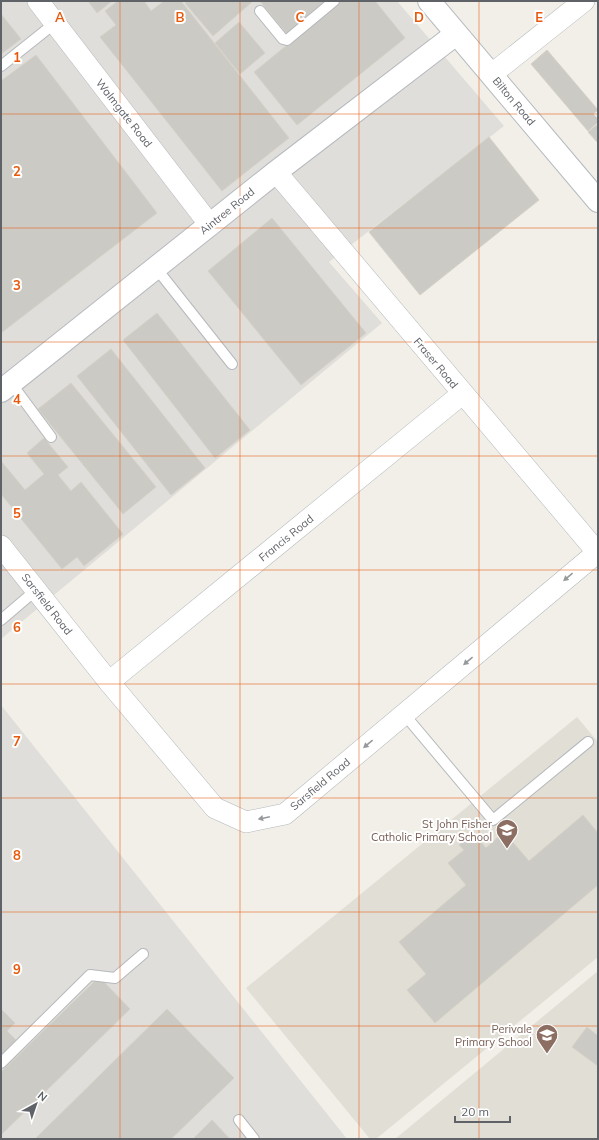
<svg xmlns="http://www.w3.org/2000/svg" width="599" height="1140" viewBox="0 0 599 1140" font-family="Mulish,sans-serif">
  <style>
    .industrial { fill: #e0deda }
    .education { fill: #e1ded6 }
    .building { fill: #cccac5; stroke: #d6d1c6 }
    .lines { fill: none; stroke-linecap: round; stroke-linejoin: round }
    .lane-casing { stroke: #b5b8bc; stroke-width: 12 }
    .street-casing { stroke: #b5b8bc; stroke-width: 22 }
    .secondary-casing { stroke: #b6babf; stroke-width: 24 }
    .lane { stroke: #fff; stroke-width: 10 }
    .street { stroke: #fff; stroke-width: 21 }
    .secondary { stroke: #fff; stroke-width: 22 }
    .oneway { fill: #979a9d }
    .grid { fill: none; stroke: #e8590c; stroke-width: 1; stroke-opacity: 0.55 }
    .labels { text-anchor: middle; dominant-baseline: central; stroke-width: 4; stroke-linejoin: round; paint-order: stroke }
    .street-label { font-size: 11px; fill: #5f6368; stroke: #fff }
    .education-label { font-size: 11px; fill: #785e54; stroke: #fff; text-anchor: end }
    .grid-label { font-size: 13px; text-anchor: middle; font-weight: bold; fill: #e8590c; stroke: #fff; stroke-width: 4; stroke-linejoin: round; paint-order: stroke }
  </style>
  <rect width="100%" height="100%" fill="#f1efe8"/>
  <g class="industrial">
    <polygon points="1,1 397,1 504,126 329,262 382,323 1,639"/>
    <polygon points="1,705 347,1139 1,1139"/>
  </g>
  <g class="education">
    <polygon points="577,717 598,742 598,957 376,1139 370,1139 246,988"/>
    <polygon points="598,971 598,1139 395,1139"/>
  </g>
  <g class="building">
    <polygon points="88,1 112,1 97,13"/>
    <polygon points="118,1 144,1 151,11 164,1 181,1 289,138 222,191 100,37 116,25 105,11"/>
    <polygon points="188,1 253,1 213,36 185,3"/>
    <polygon points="260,1 328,1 287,34"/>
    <polygon points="341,1 375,1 405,38 297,125 254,72"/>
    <polygon points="1,14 21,39 1,54"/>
    <polygon points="239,22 265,53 240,74 215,43"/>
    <polygon points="547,50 598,110 593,114 598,119 598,122 588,131 531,64"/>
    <polygon points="36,55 157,213 1,333 1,81"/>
    <polygon points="598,124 598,143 588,132"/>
    <polygon points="489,137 539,200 420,295 369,232"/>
    <polygon points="272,218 366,333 301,385 208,271"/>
    <polygon points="157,313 250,430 215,458 123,340"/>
    <polygon points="111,349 205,468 171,495 77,376"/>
    <polygon points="71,383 156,487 123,514 38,409"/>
    <polygon points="44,438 68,467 58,475 71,491 81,482 123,534 84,566 77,557 62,569 1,494 1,461 25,490 44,474 27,453"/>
    <polygon points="583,815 598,833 598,885 435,1023 407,990 426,974 399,942 466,885 448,863 464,850 459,845 473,833 486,848 504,832 529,861"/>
    <polygon points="99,977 130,1009 1,1135 1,1072"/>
    <polygon points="1,1009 15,1023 7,1031 16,1040 1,1055"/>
    <polygon points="167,1009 234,1078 171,1139 35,1139"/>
    <polygon points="587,1027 598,1036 598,1066 572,1047"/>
    <polygon points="212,1120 230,1139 193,1139"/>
  </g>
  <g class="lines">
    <g class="lane-casing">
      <g id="lane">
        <polyline points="260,11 283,39 287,40 334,1"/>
        <polyline points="1,66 55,23"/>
        <polyline points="156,268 232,364"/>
        <polyline points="11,383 51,437"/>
        <polyline points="1,620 36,590"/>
        <polyline points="404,714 493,820 588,742"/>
        <polyline points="1,1063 90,975 115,978 143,954"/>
        <polyline points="239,1120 254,1139"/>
      </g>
    </g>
    <g class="street-casing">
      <g id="street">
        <polyline points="38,1 210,225"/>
        <polyline points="492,74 584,1"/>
        <polyline points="276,172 598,553"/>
        <polyline points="1,546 109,682 215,808 246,822 285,814 598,552"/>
        <polyline points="109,682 462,394"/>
      </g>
    </g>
    <g class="secondary-casing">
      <g id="secondary">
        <polyline points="429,1 598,201"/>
        <polyline points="1,391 276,172 456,34"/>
      </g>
    </g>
    <use href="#lane" class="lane"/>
    <use href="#street" class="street"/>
    <use href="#secondary" class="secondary"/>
  </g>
  <defs><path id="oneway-solid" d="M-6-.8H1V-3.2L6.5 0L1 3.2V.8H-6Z"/></defs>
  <g class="oneway">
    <use href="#oneway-solid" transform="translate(568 577) rotate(140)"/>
    <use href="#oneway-solid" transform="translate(468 661) rotate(140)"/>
    <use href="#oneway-solid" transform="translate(368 744) rotate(140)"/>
    <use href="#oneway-solid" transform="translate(264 818) rotate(168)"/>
  </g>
  <path class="grid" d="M120,1V1139M240,1V1139M359,1V1139M479,1V1139M1,114H598M1,228H598M1,342H598M1,456H598M1,570H598M1,684H598M1,798H598M1,912H598M1,1026H598"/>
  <defs>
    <g id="school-pin" transform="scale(1.15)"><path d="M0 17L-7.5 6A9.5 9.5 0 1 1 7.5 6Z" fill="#8d6e63" stroke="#fff"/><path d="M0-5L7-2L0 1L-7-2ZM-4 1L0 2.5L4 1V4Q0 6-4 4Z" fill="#fff"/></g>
  </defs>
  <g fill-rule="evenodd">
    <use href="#school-pin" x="507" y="830"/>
    <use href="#school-pin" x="547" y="1035"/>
  </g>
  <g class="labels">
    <g class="street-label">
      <text transform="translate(514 101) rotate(50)">Bilton Road</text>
      <text transform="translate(124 113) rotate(52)">Walmgate Road</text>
      <text transform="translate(227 211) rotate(-39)">Aintree Road</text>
      <text transform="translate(436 363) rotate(50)">Fraser Road</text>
      <text transform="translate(286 538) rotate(-39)">Francis Road</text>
      <text transform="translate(47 604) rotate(52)">Sarsfield Road</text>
      <text transform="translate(320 784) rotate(-40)">Sarsfield Road</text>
    </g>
    <g class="education-label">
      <text x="492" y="824">St John Fisher<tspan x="492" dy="13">Catholic Primary School</tspan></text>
      <text x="532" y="1029">Perivale<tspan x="532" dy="13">Primary School</tspan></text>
    </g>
  </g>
  <g class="grid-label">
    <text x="60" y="22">A</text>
    <text x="180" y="22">B</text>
    <text x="300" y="22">C</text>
    <text x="419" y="22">D</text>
    <text x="539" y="22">E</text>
    <text x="17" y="62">1</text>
    <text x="17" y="176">2</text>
    <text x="17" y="290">3</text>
    <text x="17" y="404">4</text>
    <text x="17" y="518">5</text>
    <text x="17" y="632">6</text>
    <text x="17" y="746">7</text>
    <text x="17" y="860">8</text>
    <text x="17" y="974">9</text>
  </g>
  <rect width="599" height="1140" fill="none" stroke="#5f6368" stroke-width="4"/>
  <g transform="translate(36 1104) rotate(40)" stroke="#ffffff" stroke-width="3" paint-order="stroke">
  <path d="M0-3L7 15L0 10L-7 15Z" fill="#5f6368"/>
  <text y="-6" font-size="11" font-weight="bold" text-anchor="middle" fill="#5f6368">N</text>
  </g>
  <path d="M455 1116v6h55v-6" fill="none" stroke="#5f6368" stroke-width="2"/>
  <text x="461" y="1116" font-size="12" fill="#5f6368" stroke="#ffffff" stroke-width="3" paint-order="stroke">20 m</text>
</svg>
